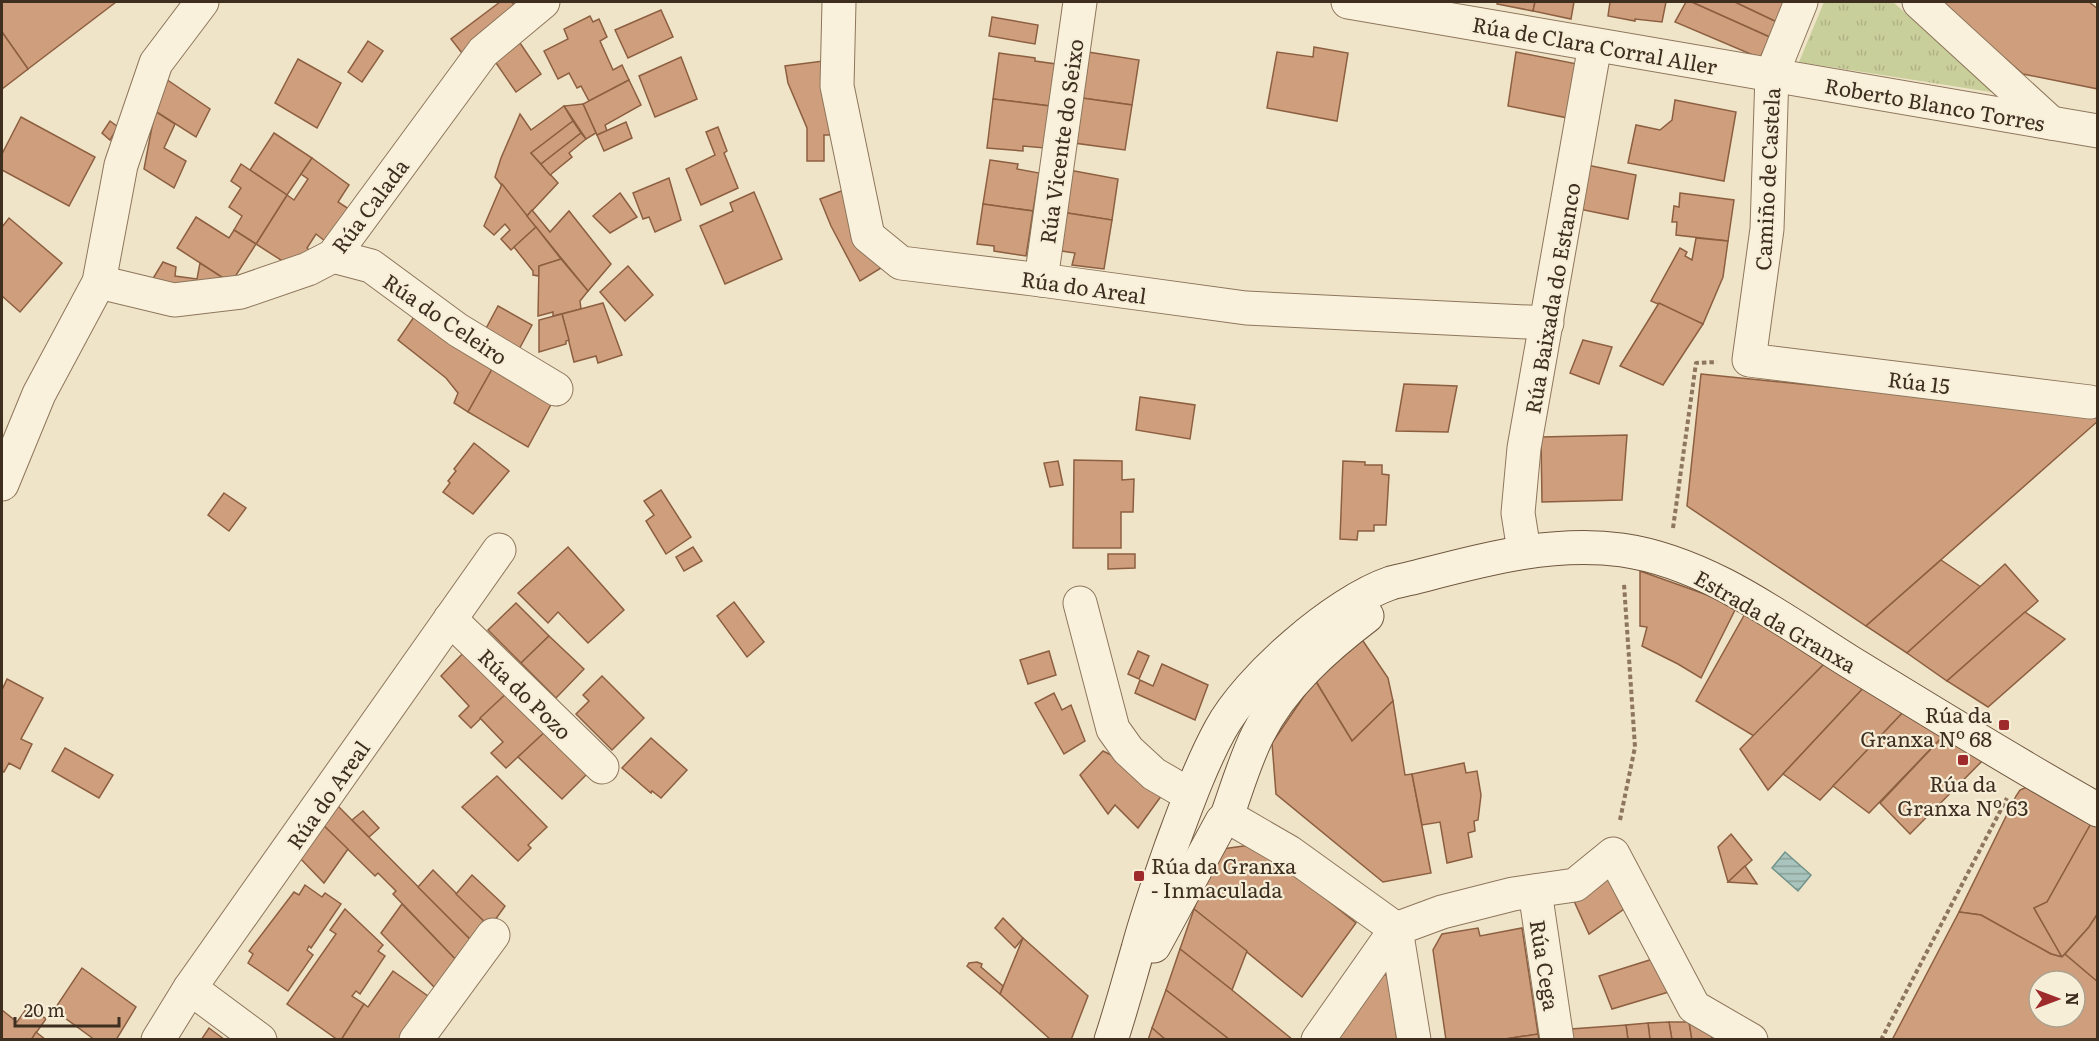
<svg xmlns="http://www.w3.org/2000/svg" width="2099" height="1041" viewBox="0 0 2099 1041" font-family="Literata,serif">
  <style>
    .grass { fill: url(#grass-tufts) }
    .water { fill: url(#water-rules); stroke: #6f938a; stroke-width: 1.5 }
    .building { fill: #cf9f7d; stroke: #8d5f41; stroke-width: 1.5; fill-rule: evenodd }
    .lines { fill: none; stroke-linecap: round; stroke-linejoin: round }
    .street-casing { stroke: #8d765c; stroke-width: 35 }
    .secondary-casing { stroke: #6f573f; stroke-width: 35 }
    .path { stroke: #8d765c; stroke-width: 4; stroke-dasharray: 4.5 3; stroke-linecap: butt }
    .street { stroke: #faf1dc; stroke-width: 33 }
    .secondary { stroke: #faf1dc; stroke-width: 33 }
    .poi-dot { fill: #9e2a2b; stroke: #f7eed8; stroke-width: 2 }
    .labels { text-anchor: middle; dominant-baseline: central; stroke-width: 4.5; stroke-linejoin: round; paint-order: stroke }
    .street-label { font-size: 21px; fill: #3d2e20; stroke: #f7eed8 }
    .poi-label { font-size: 21px; fill: #3d2e20; stroke: #f7eed8; text-anchor: end }
  </style>
  <defs>
    <pattern id="grass-tufts" width="24" height="20" patternUnits="userSpaceOnUse" patternTransform="scale(1.5)"><rect width="24" height="20" fill="#c9cf9b"/><path d="M3 7l-1-3M5 7V3M7 7l1-3M15 17l-1-3M17 17v-4M19 17l1-3" fill="none" stroke="#aeb285"/></pattern>
    <pattern id="water-rules" width="6" height="5" patternUnits="userSpaceOnUse" patternTransform="scale(1.5)"><rect width="6" height="5" fill="#a9c4bc"/><path d="M0 2.5h6" fill="none" stroke="#8ba098"/></pattern>
  </defs>
  <rect width="100%" height="100%" fill="#f0e4c8"/>
  <polygon class="grass" points="1824,2 1893,2 1997,93 1799,62"/>
  <polygon class="water" points="1785,852 1811,875 1798,891 1772,868"/>
  <g class="building">
    <polygon points="2,2 116,2 28,69 2,32"/>
    <polygon points="500,2 512,2 520,15 465,57 451,39"/>
    <polygon points="1498,2 1535,2 1533,11 1497,4"/>
    <polygon points="1535,2 1574,2 1571,19 1533,11"/>
    <polygon points="1610,2 1666,2 1662,22 1635,19 1635,21 1608,16"/>
    <polygon points="1686,2 1692,2 1770,37 1760,58 1675,22"/>
    <polygon points="1692,2 1735,2 1777,22 1770,37"/>
    <polygon points="1735,2 1787,2 1777,22"/>
    <polygon points="1940,2 2089,2 2098,9 2098,89 2023,74"/>
    <polygon points="661,10 673,37 628,58 615,30"/>
    <polygon points="590,16 593,22 599,19 607,37 600,41 613,70 622,65 629,80 589,101 581,86 577,88 569,73 558,79 544,51 568,39 564,29"/>
    <polygon points="992,17 1038,25 1035,44 989,36"/>
    <polygon points="2,32 28,69 2,89"/>
    <polygon points="368,41 383,51 362,82 348,72"/>
    <polygon points="520,43 541,74 516,92 494,60"/>
    <polygon points="1314,47 1348,53 1337,121 1267,108 1277,52 1313,57"/>
    <polygon points="1088,52 1139,60 1132,105 1082,98"/>
    <polygon points="1516,52 1577,64 1568,118 1508,106"/>
    <polygon points="999,53 1035,58 1035,61 1056,64 1050,106 993,99"/>
    <polygon points="681,57 697,99 655,117 639,76"/>
    <polygon points="298,59 341,83 317,128 275,103"/>
    <polygon points="823,61 836,135 824,135 824,161 807,161 807,128 788,83 785,66"/>
    <polygon points="166,79 210,109 196,137 155,111"/>
    <polygon points="629,80 641,105 605,125 607,131 597,135 583,104"/>
    <polygon points="1082,98 1132,105 1125,150 1074,143"/>
    <polygon points="993,99 1050,106 1045,148 1023,146 1023,151 987,148"/>
    <polygon points="1675,100 1736,112 1724,181 1628,163 1636,125 1660,130 1672,120"/>
    <polygon points="583,104 596,133 586,139 564,106"/>
    <polygon points="564,106 573,121 531,153 558,183 527,216 495,177 501,158 520,114 531,130"/>
    <polygon points="155,111 175,124 164,148 186,161 174,188 144,169"/>
    <polygon points="21,117 95,157 69,206 2,170 2,154"/>
    <polygon points="110,121 118,127 110,140 102,133"/>
    <polygon points="573,121 581,133 541,164 531,153"/>
    <polygon points="626,122 632,138 604,151 597,135"/>
    <polygon points="718,127 727,151 724,153 738,188 701,205 686,169 715,155 706,132"/>
    <polygon points="274,133 312,158 287,195 250,170"/>
    <polygon points="581,133 586,139 569,153 572,157 550,175 541,164"/>
    <polygon points="312,158 349,185 338,202 352,211 330,245 316,234 307,248 311,252 287,264 256,244 287,195 294,200 308,179 301,174"/>
    <polygon points="990,160 1018,164 1017,169 1039,173 1033,211 983,204"/>
    <polygon points="241,164 287,195 256,244 234,230 242,216 229,207 241,188 231,181"/>
    <polygon points="1587,165 1636,175 1628,219 1579,209"/>
    <polygon points="1069,170 1118,179 1112,220 1061,212"/>
    <polygon points="669,178 681,220 655,232 649,217 643,219 633,193"/>
    <polygon points="502,184 536,227 511,250 501,239 510,230 505,224 494,235 484,226"/>
    <polygon points="844,190 861,237 881,268 860,281 831,226 820,199"/>
    <polygon points="754,192 782,259 725,284 700,226 733,211 730,203"/>
    <polygon points="620,193 637,217 610,233 593,216"/>
    <polygon points="1680,193 1734,200 1728,241 1676,235 1677,222 1672,222 1674,206 1679,207"/>
    <polygon points="983,204 1033,211 1026,256 994,251 994,246 977,244"/>
    <polygon points="532,210 550,232 569,211 611,264 588,291 527,216"/>
    <polygon points="1061,212 1112,220 1104,269 1072,265 1075,253 1055,250"/>
    <polygon points="196,217 229,238 234,230 256,244 231,283 177,248"/>
    <polygon points="9,218 62,263 20,312 2,296 2,227"/>
    <polygon points="536,227 561,259 539,266 539,276 533,275 533,271 514,247"/>
    <polygon points="1696,238 1728,241 1723,277 1703,324 1651,301 1680,248 1687,252 1685,256 1692,260"/>
    <polygon points="561,259 588,291 580,301 581,309 553,316 553,312 538,316 539,266"/>
    <polygon points="163,262 176,267 175,276 197,279 200,263 231,283 149,285"/>
    <polygon points="628,266 653,295 625,321 600,292"/>
    <polygon points="603,303 622,355 598,363 596,356 574,362 562,314"/>
    <polygon points="1659,303 1703,324 1663,385 1620,366"/>
    <polygon points="498,306 532,325 516,355 482,336"/>
    <polygon points="416,314 495,364 468,412 454,403 458,393 446,378 398,340"/>
    <polygon points="562,314 569,340 566,341 566,344 539,352 539,320"/>
    <polygon points="1583,340 1612,347 1599,384 1570,373"/>
    <polygon points="495,364 554,399 528,447 468,412"/>
    <polygon points="1701,374 2098,414 2098,421 1866,626 1687,506"/>
    <polygon points="1404,384 1457,386 1448,432 1396,431"/>
    <polygon points="1140,397 1195,405 1190,439 1136,430"/>
    <polygon points="1627,435 1622,500 1542,502 1541,437"/>
    <polygon points="474,443 509,471 473,514 443,492 450,483 448,481 456,471 454,469"/>
    <polygon points="1074,460 1122,461 1122,480 1134,479 1133,512 1121,512 1121,548 1073,548"/>
    <polygon points="1058,461 1063,485 1050,487 1044,463"/>
    <polygon points="1343,461 1365,462 1365,465 1382,465 1382,474 1389,475 1386,525 1374,525 1374,531 1358,531 1357,540 1340,539"/>
    <polygon points="661,490 691,537 666,554 646,521 654,515 644,501"/>
    <polygon points="224,493 246,508 229,531 208,515"/>
    <polygon points="568,547 624,610 588,643 558,612 548,623 518,593"/>
    <polygon points="693,547 702,561 684,571 676,557"/>
    <polygon points="1108,554 1135,554 1135,568 1108,569"/>
    <polygon points="1941,560 1981,587 1907,653 1866,626"/>
    <polygon points="2005,564 2038,601 1947,681 1907,653"/>
    <polygon points="1640,571 1713,597 1735,610 1701,678 1678,664 1642,646 1647,627 1640,626"/>
    <polygon points="734,602 764,642 747,657 717,616"/>
    <polygon points="516,603 549,636 521,663 488,630"/>
    <polygon points="1746,612 1828,660 1754,736 1696,701"/>
    <polygon points="2025,612 2065,639 1988,707 1947,681"/>
    <polygon points="549,636 584,669 556,698 521,663"/>
    <polygon points="1361,638 1388,678 1393,701 1352,741 1315,680"/>
    <polygon points="468,648 510,690 471,728 459,716 469,706 441,676"/>
    <polygon points="1049,651 1056,675 1028,684 1020,660"/>
    <polygon points="1138,651 1149,656 1139,679 1128,674"/>
    <polygon points="1828,660 1868,683 1768,790 1740,749"/>
    <polygon points="1162,664 1208,685 1195,720 1135,693 1140,680 1153,686"/>
    <polygon points="602,676 644,718 612,750 576,714 589,701 583,695"/>
    <polygon points="7,679 43,698 21,739 32,744 20,769 9,763 4,772 2,771 2,690"/>
    <polygon points="1315,680 1352,741 1393,701 1405,775 1412,774 1431,873 1383,882 1276,794 1272,743"/>
    <polygon points="1868,683 1908,707 1820,800 1783,774"/>
    <polygon points="510,690 545,732 506,768 491,753 503,742 480,718"/>
    <polygon points="1054,693 1062,710 1071,705 1085,741 1064,754 1035,703"/>
    <polygon points="1908,707 1948,731 1869,813 1833,786"/>
    <polygon points="548,729 590,771 562,799 518,757"/>
    <polygon points="1948,731 1988,755 1910,834 1880,803"/>
    <polygon points="651,738 687,770 661,798 652,791 651,793 622,768"/>
    <polygon points="65,748 113,775 99,798 52,771"/>
    <polygon points="1103,751 1141,770 1162,795 1138,828 1115,805 1108,814 1080,775"/>
    <polygon points="1464,763 1466,773 1477,771 1481,795 1478,820 1474,821 1475,831 1468,833 1472,857 1447,863 1440,822 1422,825 1412,774"/>
    <polygon points="497,776 547,827 528,845 531,848 518,861 462,807"/>
    <polygon points="2029,786 2093,820 2047,902 2034,908 2062,957 2051,954 1981,915 1959,912 2016,796 2020,790"/>
    <polygon points="334,802 476,945 461,965 393,894 396,891 378,873 375,876 320,822"/>
    <polygon points="363,811 379,828 369,837 352,820"/>
    <polygon points="2093,820 2098,823 2098,913 2089,927 2062,957 2034,908 2047,902"/>
    <polygon points="320,822 348,849 324,883 297,855"/>
    <polygon points="1731,834 1752,860 1728,882 1718,847"/>
    <polygon points="1258,844 1356,923 1302,997 1194,909 1215,850"/>
    <polygon points="1745,866 1757,884 1728,882"/>
    <polygon points="433,870 490,927 476,945 418,887"/>
    <polygon points="1614,872 1631,904 1589,934 1574,901"/>
    <polygon points="472,875 505,906 490,927 456,894"/>
    <polygon points="305,885 322,897 325,893 341,904 311,948 309,946 307,950 313,955 288,991 248,963 253,954 249,951 294,892 299,895"/>
    <polygon points="402,904 461,965 440,993 381,933"/>
    <polygon points="345,909 383,945 378,951 385,956 360,994 356,991 352,996 364,1004 341,1040 338,1040 287,1004 336,934 330,930"/>
    <polygon points="1194,909 1247,951 1232,990 1180,949"/>
    <path d="M1959,912L1981,915L2051,954L2062,957L2065,954L2098,982V1040H1892ZM2039,981H2075V1017H2039Z"/>
    <polygon points="2098,913 2098,982 2065,954 2089,927"/>
    <polygon points="1003,918 1023,938 1015,948 995,928"/>
    <polygon points="1478,928 1480,936 1522,928 1538,1034 1499,1040 1446,1040 1433,950 1442,934"/>
    <polygon points="1023,938 1088,996 1071,1040 1051,1040 1000,994"/>
    <polygon points="1180,949 1232,990 1293,1040 1230,1040 1166,990"/>
    <polygon points="1656,958 1672,991 1612,1009 1599,976"/>
    <polygon points="977,962 982,964 981,967 1003,986 1000,994 967,966 969,963"/>
    <polygon points="82,968 136,1007 116,1040 95,1040 54,1010"/>
    <polygon points="1377,969 1388,977 1397,1040 1331,1040"/>
    <polygon points="393,971 432,999 406,1040 341,1040 364,1004 368,1007"/>
    <polygon points="1166,990 1230,1040 1166,1040 1152,1028"/>
    <polygon points="29,1005 46,1019 31,1040 2,1040 2,1010 17,1022"/>
    <polygon points="1669,1022 1689,1022 1692,1040 1672,1040"/>
    <polygon points="1669,1022 1672,1040 1650,1040 1648,1023"/>
    <polygon points="1689,1022 1710,1022 1712,1040 1692,1040"/>
    <polygon points="1648,1023 1650,1040 1628,1040 1626,1025"/>
    <polygon points="1626,1025 1628,1040 1573,1040 1571,1029"/>
    <polygon points="209,1028 225,1040 201,1040"/>
    <polygon points="1152,1028 1166,1040 1148,1040"/>
    <polygon points="36,1032 46,1040 31,1040"/>
    <polygon points="1538,1034 1539,1040 1499,1040"/>
  </g>
  <g class="lines">
    <g class="street-casing">
      <g id="street">
        <polyline points="839,2 837,86 868,236 901,263 1041,280 1246,308 1547,323"/>
        <polyline points="1348,2 2098,131"/>
        <polyline points="1801,2 1772,74 1767,229 1749,360 2090,402"/>
        <polyline points="1919,2 2051,123"/>
        <polyline points="333,256 371,266 458,330 556,389"/>
        <polyline points="1041,280 1080,2"/>
        <polyline points="99,282 174,300 241,292 308,269 333,256 483,52 543,2"/>
        <polyline points="2,484 39,394 99,282 121,165 156,63 202,2"/>
        <polyline points="1524,551 1518,513 1524,448 1595,45"/>
        <polyline points="1080,603 1113,729 1128,750 1154,774 1190,795"/>
        <polyline points="450,619 602,767"/>
        <polyline points="1227,816 1289,852 1396,929 1414,1040"/>
        <polyline points="1535,891 1557,1040"/>
        <polyline points="190,988 260,1040"/>
        <polyline points="158,1040 190,988 499,550"/>
        <polyline points="416,1040 493,935"/>
        <polyline points="1318,1040 1396,929 1442,912 1513,894 1575,885 1613,854 1694,1007 1751,1040"/>
      </g>
    </g>
    <g class="secondary-casing">
      <g id="secondary">
        <path d="M1154,946L1222,821L1227,816C1237,788 1245,760 1258,734C1282,686 1325,648 1367,616"/>
        <path d="M1111,1040C1121,1010 1129,980 1138,949C1147,915 1159,881 1171,847C1186,807 1200,767 1220,730C1248,678 1335,602 1391,583C1402,580 1413,578 1424,575C1489,558 1554,541 1622,550C1706,562 1780,618 1850,662C1932,712 2014,763 2098,810"/>
      </g>
    </g>
    <g class="path">
      <polyline points="1673,528 1696,363 1717,362"/>
      <polyline points="1620,820 1635,747 1624,584"/>
      <polyline points="1881,1040 2007,798"/>
    </g>
    <use href="#street" class="street"/>
    <use href="#secondary" class="secondary"/>
  </g>
  <g class="poi-dot">
    <rect x="1998" y="719" width="12" height="12" rx="3"/>
    <rect x="1957" y="754" width="12" height="12" rx="3"/>
    <rect x="1133" y="870" width="12" height="12" rx="3"/>
  </g>
  <g class="labels">
    <g class="street-label">
      <text transform="translate(1595 44) rotate(10)">Rúa de Clara Corral Aller</text>
      <text transform="translate(1935 103) rotate(10)">Roberto Blanco Torres</text>
      <text transform="translate(1060 141) rotate(-82)">Rúa Vicente do Seixo</text>
      <text transform="translate(1766 179) rotate(-87)">Camiño de Castela</text>
      <text transform="translate(369 205) rotate(-53)">Rúa Calada</text>
      <text transform="translate(1084 286) rotate(8)">Rúa do Areal</text>
      <text transform="translate(1551 298) rotate(-80)">Rúa Baixada do Estanco</text>
      <text transform="translate(446 318) rotate(34)">Rúa do Celeiro</text>
      <text transform="translate(1919 381) rotate(7)">Rúa 15</text>
      <text transform="translate(1776 620) rotate(30)">Estrada da Granxa</text>
      <text transform="translate(526 693) rotate(44)">Rúa do Pozo</text>
      <text transform="translate(327 794) rotate(-55)">Rúa do Areal</text>
      <text transform="translate(1546 965) rotate(81)">Rúa Cega</text>
    </g>
    <g class="poi-label">
      <text x="1992" y="713">Rúa da<tspan x="1992" dy="24">Granxa Nº 68</tspan></text>
      <text x="1963" y="782" text-anchor="middle">Rúa da<tspan x="1963" dy="24">Granxa Nº 63</tspan></text>
      <text x="1151" y="864" text-anchor="start">Rúa da Granxa<tspan x="1151" dy="24">- Inmaculada</tspan></text>
    </g>
  </g>
  <rect width="2099" height="1041" fill="none" stroke="#3d2e20" stroke-width="6"/>
  <g transform="translate(2057 999) rotate(90)"><circle r="28" fill="#f7eed8" stroke="#ada18e" stroke-width="1.5"/>
  <path d="M0-4.5L10 22L0 15L-10 22Z" fill="#9e2a2b"/>
  <text y="-9" font-size="16" font-weight="bold" text-anchor="middle" fill="#3d2e20">N</text>
  </g>
  <path d="M15 1017v9h104v-9" fill="none" stroke="#3d2e20" stroke-width="3"/>
  <text x="24" y="1017" font-size="18" fill="#3d2e20" stroke="#f7eed8" stroke-width="4.5" paint-order="stroke">20 m</text>
</svg>
